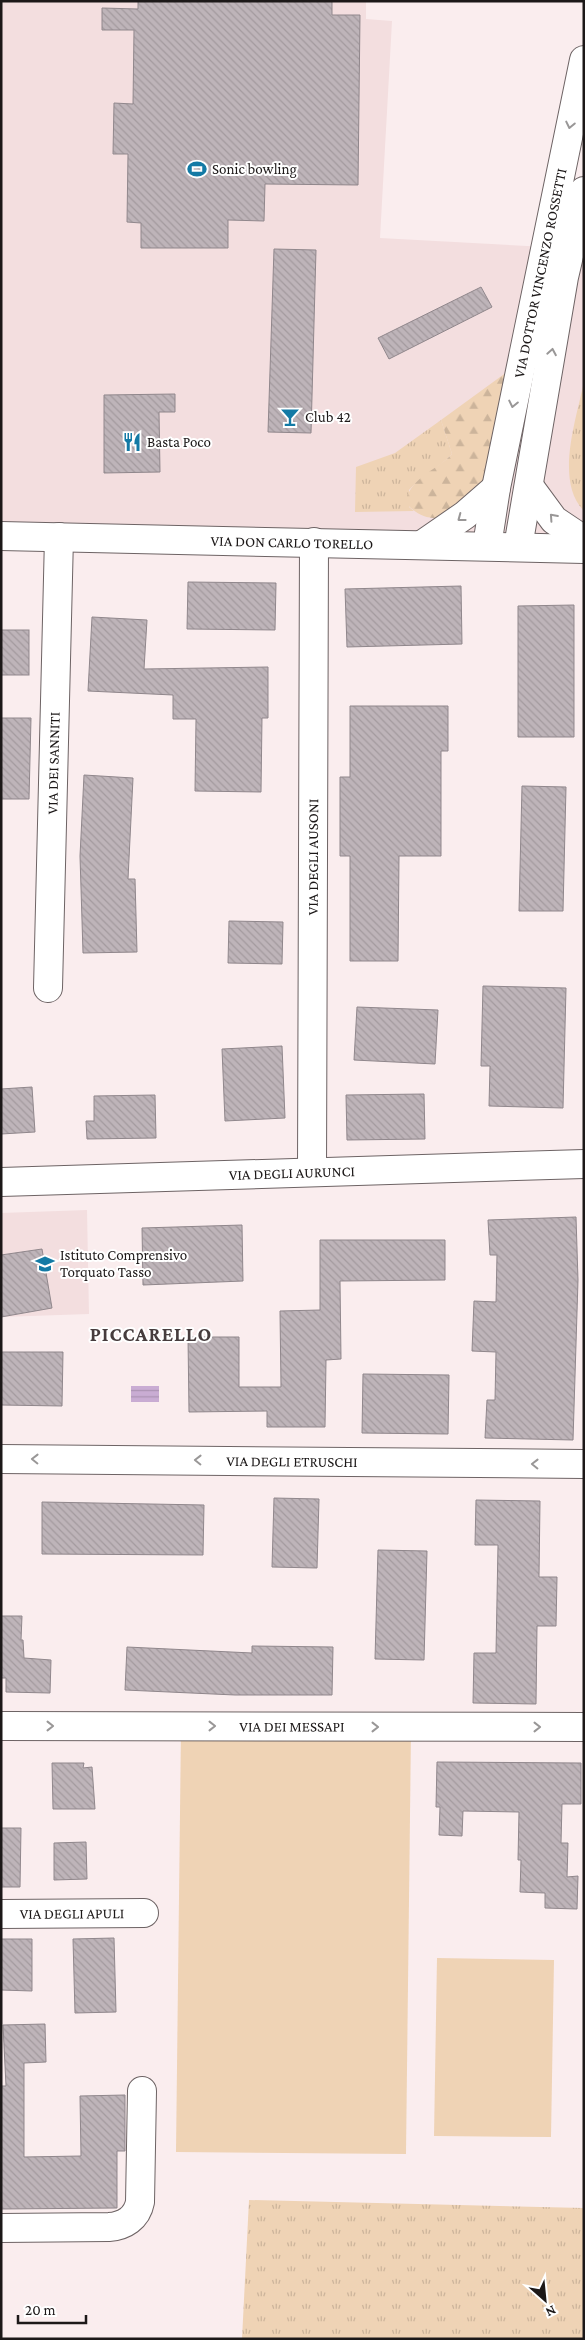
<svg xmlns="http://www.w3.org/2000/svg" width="585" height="2340" viewBox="0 0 585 2340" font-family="'Crimson Pro',serif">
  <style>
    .built { fill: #f3dedf }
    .grass { fill: url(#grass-tufts) }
    .forest { fill: url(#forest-firs) }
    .garden { fill: #efd3b5 }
    .water { fill: url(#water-rules) }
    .building { fill: url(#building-back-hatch); stroke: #90878c }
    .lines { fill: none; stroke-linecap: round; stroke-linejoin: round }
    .minor-casing { stroke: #6d6364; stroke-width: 30 }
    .major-casing { stroke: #6d6364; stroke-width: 30 }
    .minor { stroke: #fff; stroke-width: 28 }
    .major { stroke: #fff; stroke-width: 28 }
    .oneway { stroke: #999797 }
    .labels { text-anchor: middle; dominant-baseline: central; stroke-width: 4; stroke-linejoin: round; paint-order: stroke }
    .poi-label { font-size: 15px; fill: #1c1818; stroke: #fff; text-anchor: start }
    .street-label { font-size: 15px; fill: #1c1818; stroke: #fff }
    .district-label { font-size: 20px; font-weight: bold; letter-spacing: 1px; fill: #463c3d; stroke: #fff }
  </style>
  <defs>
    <pattern id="grass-tufts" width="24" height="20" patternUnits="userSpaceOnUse" patternTransform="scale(1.25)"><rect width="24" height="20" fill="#efd3b5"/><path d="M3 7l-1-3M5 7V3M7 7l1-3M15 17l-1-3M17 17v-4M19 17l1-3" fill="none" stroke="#ccb49b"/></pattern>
    <pattern id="forest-firs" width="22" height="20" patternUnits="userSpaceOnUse" patternTransform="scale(1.25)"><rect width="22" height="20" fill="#efd3b5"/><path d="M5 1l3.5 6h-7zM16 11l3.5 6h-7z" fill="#ccb49b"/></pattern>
    <pattern id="water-rules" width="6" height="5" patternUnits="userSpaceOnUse" patternTransform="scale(1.25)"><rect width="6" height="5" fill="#c9acd3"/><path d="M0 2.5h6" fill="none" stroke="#ac93b4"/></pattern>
    <pattern id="building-back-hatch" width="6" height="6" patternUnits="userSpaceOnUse" patternTransform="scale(1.25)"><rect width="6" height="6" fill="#beb4b9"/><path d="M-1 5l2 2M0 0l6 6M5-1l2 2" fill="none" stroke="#a39a9e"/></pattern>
  </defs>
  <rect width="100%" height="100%" fill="#faedee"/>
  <g class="built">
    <polygon points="1,1 366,1 366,19 392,21 380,238 584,249 584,541 1,530"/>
    <polygon points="87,1210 89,1314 1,1317 1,1213"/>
  </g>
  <g class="grass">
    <path d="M584,381V511C554,481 577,418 584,381Z"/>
    <path d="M441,420L452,454C439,468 422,475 409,490V507L414,511L355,512L356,467L395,453Z"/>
    <polygon points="249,2200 584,2208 584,2339 242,2339"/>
  </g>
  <path class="forest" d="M511,369L494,487C469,504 441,533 412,509C406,505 405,498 409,492C419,474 439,468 452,454L441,420Z"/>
  <g class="garden">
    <polygon points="181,1728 411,1731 406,2154 176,2152"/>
    <polygon points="437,1958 554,1960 551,2137 434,2136"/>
  </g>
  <rect class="water" x="131" y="1386" width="28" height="16"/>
  <g class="building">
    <polygon points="138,1 332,1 332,15 360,15 358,185 265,184 264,221 228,220 228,248 141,248 141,223 127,222 128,154 113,154 114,103 133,104 134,30 102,30 102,8 138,9"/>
    <polygon points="274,249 316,250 311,433 268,432"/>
    <polygon points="481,287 492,307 389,359 378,338"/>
    <polygon points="175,394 175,412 159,412 160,472 104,473 104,395"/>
    <polygon points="188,582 276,583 275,630 187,629"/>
    <polygon points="461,586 462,644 347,647 345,589"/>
    <polygon points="574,605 574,737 518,737 518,606"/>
    <polygon points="92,617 147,620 144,669 268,667 268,718 262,718 261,792 195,791 196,719 173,719 173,695 88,691"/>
    <rect x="1" y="630" width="28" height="45"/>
    <polygon points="350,706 448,706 448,751 441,751 441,856 399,856 398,961 350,961 350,856 340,856 340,777 350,777"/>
    <polygon points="1,718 31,718 29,799 1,799"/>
    <polygon points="84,775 133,778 128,879 135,879 137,952 83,953 80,856"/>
    <polygon points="522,786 566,787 563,911 519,911"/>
    <polygon points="229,921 283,922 282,964 228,963"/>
    <polygon points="483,986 566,988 563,1108 489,1106 490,1066 481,1066"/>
    <polygon points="357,1007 438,1010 435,1064 354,1060"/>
    <polygon points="282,1046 285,1118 225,1121 222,1049"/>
    <polygon points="32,1087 35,1132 1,1134 1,1089"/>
    <polygon points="424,1094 425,1139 347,1140 346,1095"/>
    <polygon points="155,1095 156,1138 87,1139 86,1121 94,1121 94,1096"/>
    <polygon points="576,1217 578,1280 573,1440 485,1438 487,1400 495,1400 496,1352 472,1351 474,1301 496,1302 497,1255 490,1255 488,1220"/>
    <polygon points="242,1225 243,1281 143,1285 142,1228"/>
    <polygon points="320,1240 445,1240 445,1280 340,1281 341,1359 326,1360 325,1427 267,1427 267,1411 189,1412 188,1337 239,1337 239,1387 281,1387 280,1311 320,1310"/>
    <polygon points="42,1249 52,1308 1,1317 1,1255"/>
    <polygon points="1,1352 63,1352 62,1406 1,1405"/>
    <polygon points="363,1374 449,1375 448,1434 362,1433"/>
    <polygon points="274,1498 319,1499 317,1568 272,1567"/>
    <polygon points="476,1500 540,1501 539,1577 557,1577 556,1626 537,1626 536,1704 473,1703 474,1653 496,1653 498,1545 475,1545"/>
    <polygon points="42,1502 204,1505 203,1555 42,1554"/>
    <polygon points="378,1550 427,1551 424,1660 375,1659"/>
    <polygon points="1,1616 22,1616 21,1640 23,1640 24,1658 51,1660 50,1693 6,1692 6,1678 1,1678"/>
    <polygon points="252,1646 333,1647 332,1695 235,1695 125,1690 127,1647 252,1653"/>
    <polygon points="437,1762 581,1763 581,1804 562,1804 561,1843 568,1843 567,1877 578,1876 577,1909 545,1908 545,1893 520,1892 521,1860 518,1860 519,1812 463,1811 462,1836 439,1835 440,1807 436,1807"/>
    <polygon points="52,1763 84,1763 83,1768 92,1767 95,1809 53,1809"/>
    <polygon points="1,1828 21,1828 20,1887 1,1887"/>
    <polygon points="86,1842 87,1879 54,1880 54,1843"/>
    <polygon points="114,1938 116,2012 75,2013 73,1939"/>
    <polygon points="1,1939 32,1939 32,1991 1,1990"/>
    <polygon points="45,2024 46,2062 24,2063 24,2157 81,2156 80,2096 125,2095 125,2151 117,2151 117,2208 1,2209 1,2086 6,2086 3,2025"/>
  </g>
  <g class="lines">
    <g class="minor-casing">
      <g id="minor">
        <polyline points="529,486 554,520 584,540"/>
        <polyline points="423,544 465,515 496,488"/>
        <path id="s1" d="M487,546L496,488L584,60"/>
        <polyline points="518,547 564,277 584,191"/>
        <path id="s2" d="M48,988L59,537"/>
        <path id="s3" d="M312,1172L314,542"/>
        <path id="s4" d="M1,1182L584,1164"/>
        <path id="s5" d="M1,1459L584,1464"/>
        <path id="s6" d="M1,1726L584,1727"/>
        <path id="s7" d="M1,1914L144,1913"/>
        <path d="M1,2228L109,2227C124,2226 137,2218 140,2202L142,2091"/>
      </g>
    </g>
    <g class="major-casing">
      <g id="major">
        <path id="s8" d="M1,536L584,549"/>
      </g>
    </g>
    <use href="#minor" class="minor"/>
    <use href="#major" class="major"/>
  </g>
  <defs><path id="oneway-chevron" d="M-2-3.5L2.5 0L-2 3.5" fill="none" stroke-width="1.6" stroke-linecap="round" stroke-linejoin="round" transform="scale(1.25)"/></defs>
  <g class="oneway">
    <use href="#oneway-chevron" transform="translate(570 125) rotate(102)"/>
    <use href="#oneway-chevron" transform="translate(552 352) rotate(-80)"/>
    <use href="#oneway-chevron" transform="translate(513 404) rotate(102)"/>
    <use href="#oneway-chevron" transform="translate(553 517) rotate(-132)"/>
    <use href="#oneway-chevron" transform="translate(461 518) rotate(143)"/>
    <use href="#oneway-chevron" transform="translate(35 1459) rotate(-179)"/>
    <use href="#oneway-chevron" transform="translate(198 1460) rotate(-179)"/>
    <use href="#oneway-chevron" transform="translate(535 1464) rotate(-179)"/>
    <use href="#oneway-chevron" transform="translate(50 1726)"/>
    <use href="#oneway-chevron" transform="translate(212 1726)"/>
    <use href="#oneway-chevron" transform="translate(375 1727)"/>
    <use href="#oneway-chevron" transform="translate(537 1727)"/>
  </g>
  <defs>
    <g id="stadium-bare" transform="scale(1.5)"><path d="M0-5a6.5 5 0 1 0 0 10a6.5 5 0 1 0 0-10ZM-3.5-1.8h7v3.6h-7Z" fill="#137aa5" stroke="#fff" stroke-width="2.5" paint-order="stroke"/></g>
    <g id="bar-bare" transform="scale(1.5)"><path d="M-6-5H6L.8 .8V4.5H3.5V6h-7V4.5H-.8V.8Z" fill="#137aa5" stroke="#fff" stroke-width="2.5" paint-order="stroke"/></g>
    <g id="restaurant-bare" transform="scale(1.5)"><path d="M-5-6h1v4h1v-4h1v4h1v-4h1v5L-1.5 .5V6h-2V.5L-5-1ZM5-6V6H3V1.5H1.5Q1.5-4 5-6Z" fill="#137aa5" stroke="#fff" stroke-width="2.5" paint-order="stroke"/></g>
    <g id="school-bare" transform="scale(1.5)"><path d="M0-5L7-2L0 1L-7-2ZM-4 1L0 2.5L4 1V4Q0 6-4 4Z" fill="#137aa5" stroke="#fff" stroke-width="2.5" paint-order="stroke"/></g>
  </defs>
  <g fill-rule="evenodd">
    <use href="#stadium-bare" x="197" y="169"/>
    <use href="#bar-bare" x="290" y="417"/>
    <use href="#restaurant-bare" x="132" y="442"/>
    <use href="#school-bare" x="45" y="1264"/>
  </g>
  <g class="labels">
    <g class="poi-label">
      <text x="212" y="169">Sonic bowling</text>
      <text x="305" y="417">Club 42</text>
      <text x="147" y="442">Basta Poco</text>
      <text x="60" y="1255">Istituto Comprensivo<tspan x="60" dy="17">Torquato Tasso</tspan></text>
    </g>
    <g class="street-label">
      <text stroke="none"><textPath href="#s1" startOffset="278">VIA DOTTOR VINCENZO ROSSETTI</textPath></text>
      <text stroke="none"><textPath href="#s8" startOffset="291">VIA DON CARLO TORELLO</textPath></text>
      <text stroke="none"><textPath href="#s2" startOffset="225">VIA DEI SANNITI</textPath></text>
      <text stroke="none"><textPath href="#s3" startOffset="315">VIA DEGLI AUSONI</textPath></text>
      <text stroke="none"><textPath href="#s4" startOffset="291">VIA DEGLI AURUNCI</textPath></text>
      <text stroke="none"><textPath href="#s5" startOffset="291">VIA DEGLI ETRUSCHI</textPath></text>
      <text stroke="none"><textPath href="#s6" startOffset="291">VIA DEI MESSAPI</textPath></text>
      <text stroke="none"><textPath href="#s7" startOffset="71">VIA DEGLI APULI</textPath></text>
    </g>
    <g class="district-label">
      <text x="151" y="1334">PICCARELLO</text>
    </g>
  </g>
  <rect width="585" height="2340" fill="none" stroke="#1c1818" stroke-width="5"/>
  <g transform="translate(545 2300) rotate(153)" stroke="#ffffff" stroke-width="4" paint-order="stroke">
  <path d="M0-4L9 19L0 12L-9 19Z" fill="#1c1818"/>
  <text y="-8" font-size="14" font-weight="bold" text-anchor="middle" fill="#1c1818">N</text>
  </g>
  <path d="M18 2315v8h68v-8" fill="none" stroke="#1c1818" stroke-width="2.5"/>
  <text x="25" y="2315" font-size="15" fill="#1c1818" stroke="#ffffff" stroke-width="4" paint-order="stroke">20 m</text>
</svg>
